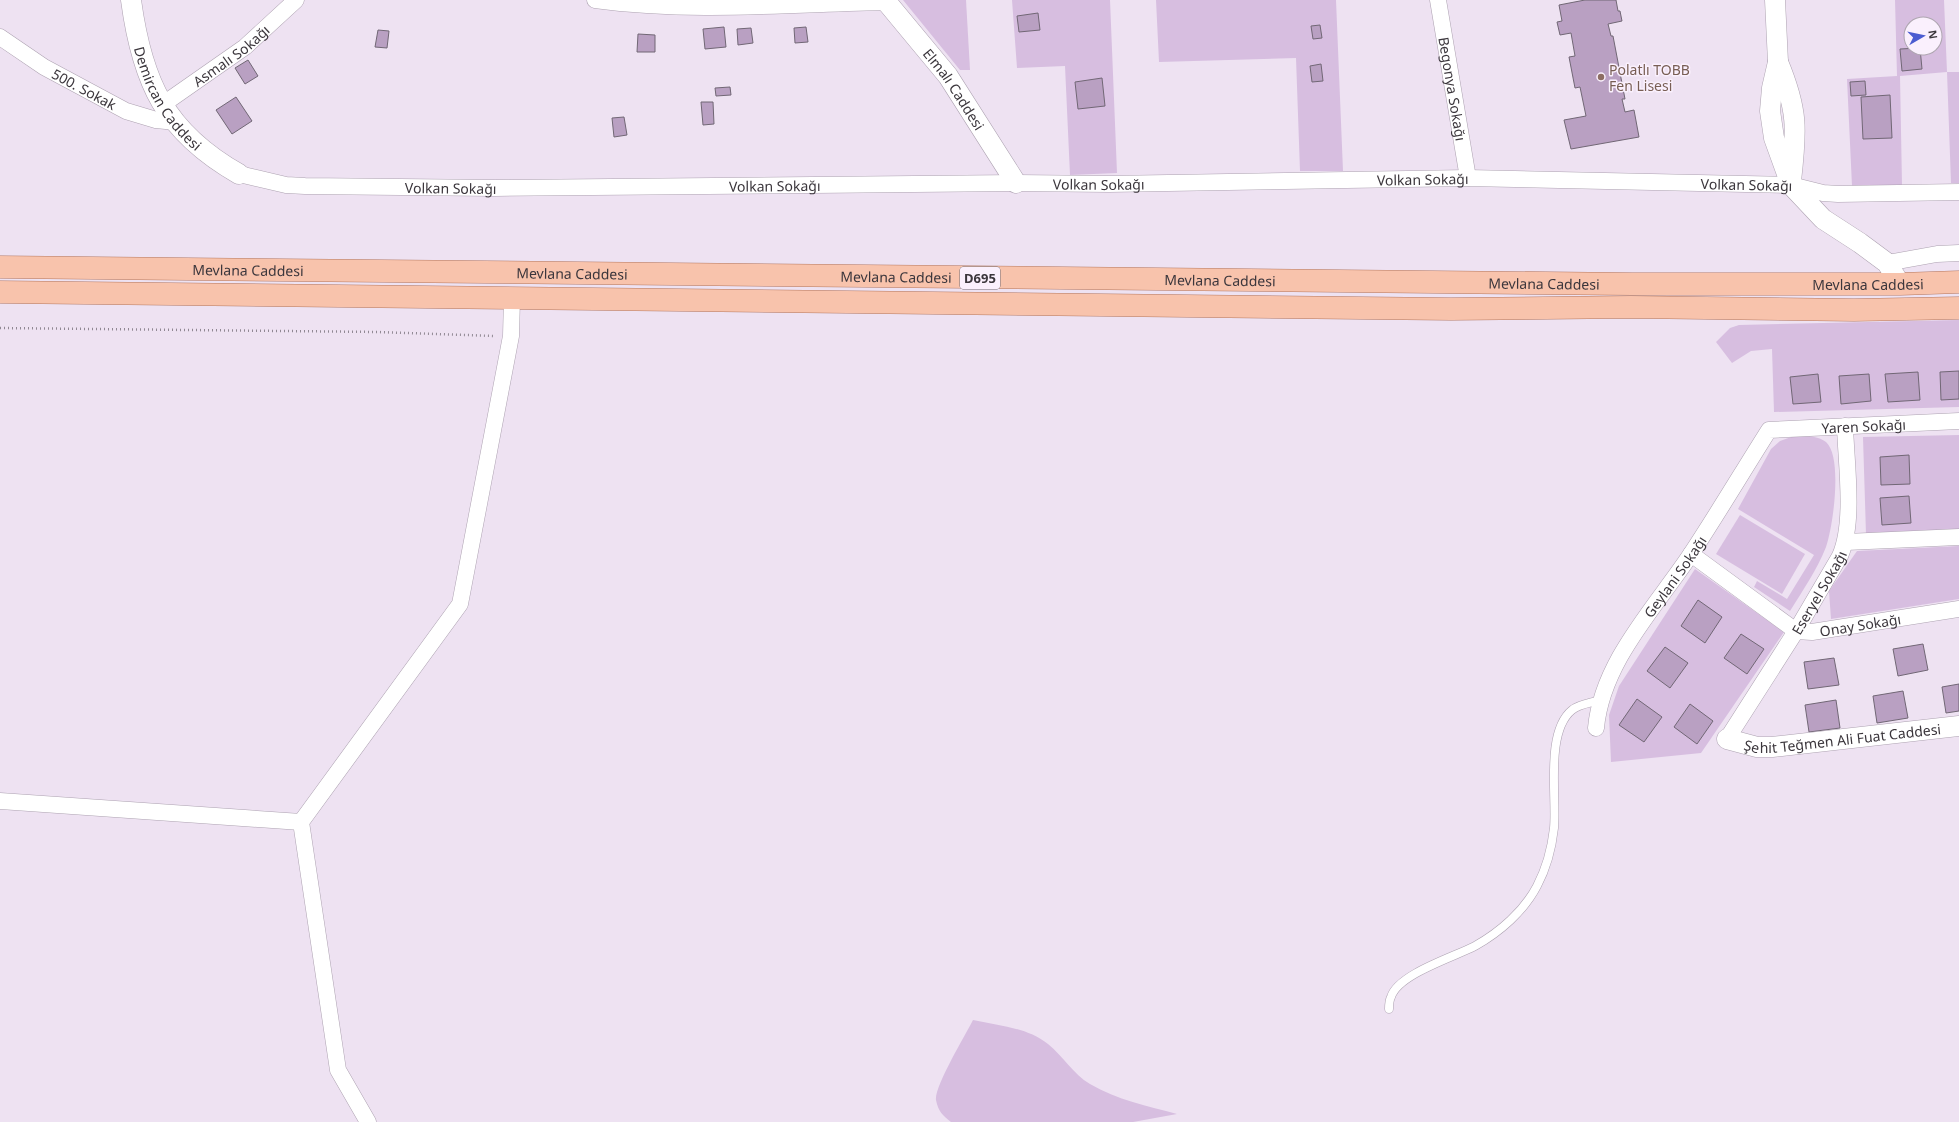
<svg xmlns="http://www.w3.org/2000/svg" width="1959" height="1122" viewBox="0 0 1959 1122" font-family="'Noto Sans',sans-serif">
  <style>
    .green { fill: #d7bee0; fill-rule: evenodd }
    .building { fill: #b9a0c2; stroke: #716775 }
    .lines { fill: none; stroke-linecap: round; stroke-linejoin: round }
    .service-casing { stroke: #ada2b1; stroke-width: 9 }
    .minor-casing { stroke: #ada2b1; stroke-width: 17 }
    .tertiary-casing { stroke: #ada2b1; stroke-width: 21 }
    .primary-casing { stroke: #b37861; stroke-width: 23 }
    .path { stroke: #908893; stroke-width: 2.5; stroke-dasharray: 1 3; stroke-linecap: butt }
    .service { stroke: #fff; stroke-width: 8 }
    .minor { stroke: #fff; stroke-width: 16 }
    .tertiary { stroke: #fff; stroke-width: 20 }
    .primary { stroke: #f8c3ac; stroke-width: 22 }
    .education-dot { fill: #8d6e63; stroke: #faf0fd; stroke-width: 1.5 }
    .labels { text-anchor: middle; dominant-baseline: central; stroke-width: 3; stroke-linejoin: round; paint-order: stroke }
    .shield { fill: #faf0fd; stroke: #746e76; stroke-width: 1 }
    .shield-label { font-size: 13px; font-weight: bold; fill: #3b363c }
    .street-label { font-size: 14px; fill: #3b363c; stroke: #faf0fd }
    .education-label { font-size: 14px; fill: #785e54; stroke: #faf0fd; text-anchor: start }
  </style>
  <rect width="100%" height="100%" fill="#eee2f2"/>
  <g class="green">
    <polygon points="903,0 966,0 970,70 960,70"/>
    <polygon points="1012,0 1110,0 1117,173 1070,175 1065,66 1017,68"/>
    <polygon points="1156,0 1336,0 1343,171 1300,171 1296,58 1159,62"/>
    <path d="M1895,0H1944L1947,72H1959V183H1951L1947,72L1900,76L1902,185L1852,186L1847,79L1897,76ZM1911,24H1935V48H1911Z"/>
    <polygon points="1959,320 1959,407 1774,412 1772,349 1751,351 1732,363 1716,342 1730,328 1739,325"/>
    <polygon points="1959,435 1959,530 1866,534 1863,437"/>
    <path d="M1794,436C1804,436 1817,435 1826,442C1843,457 1833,527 1826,547C1817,570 1803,590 1790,611L1754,587L1757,581L1787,599L1814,555L1738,509L1771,449L1780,441Z"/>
    <polygon points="1740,515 1805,554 1782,594 1716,554"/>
    <polygon points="1959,546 1959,599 1831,619 1829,591 1857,551"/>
    <polygon points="1695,569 1784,632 1701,753 1611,762 1609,715 1619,686"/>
    <path d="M973,1020C1000,1026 1026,1027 1048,1044C1063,1056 1073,1074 1090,1084C1117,1100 1148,1106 1177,1114L1133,1122H951C943,1116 938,1111 936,1100C934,1087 966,1034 973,1020Z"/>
  </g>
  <g class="building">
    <polygon points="1585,0 1616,0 1618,11 1620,11 1622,21 1608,24 1611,36 1613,36 1625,99 1622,99 1625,112 1634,110 1639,137 1571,149 1564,120 1586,116 1580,87 1575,88 1569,57 1575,56 1571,33 1560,35 1557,22 1562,21 1559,5"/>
    <polygon points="1038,13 1040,30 1019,32 1017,16"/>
    <polygon points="1320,25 1322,38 1313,39 1311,26"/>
    <polygon points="724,27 726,47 705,49 703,29"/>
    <polygon points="806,27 808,42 795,43 794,28"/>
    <polygon points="751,28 753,43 738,45 737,29"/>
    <polygon points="378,30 389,31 387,48 375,47"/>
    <polygon points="638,34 655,35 655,52 637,52"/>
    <polygon points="1920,48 1922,69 1902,71 1900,49"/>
    <polygon points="248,60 258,76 245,84 235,68"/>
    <polygon points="1321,64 1323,81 1312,82 1310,66"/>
    <polygon points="1102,78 1105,106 1078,109 1075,82"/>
    <polygon points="1865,81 1866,95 1851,96 1850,82"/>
    <polygon points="730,87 731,95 716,96 715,88"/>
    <polygon points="1890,95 1892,138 1863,139 1861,97"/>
    <polygon points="236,97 252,121 232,134 216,110"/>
    <polygon points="701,102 713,102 714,124 703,125"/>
    <polygon points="624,117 627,135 614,137 612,118"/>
    <polygon points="1959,371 1959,399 1941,400 1940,372"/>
    <polygon points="1918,372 1920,400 1888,402 1885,374"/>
    <polygon points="1818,374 1821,402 1793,404 1790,377"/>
    <polygon points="1869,374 1871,401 1841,404 1839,376"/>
    <polygon points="1909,455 1910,484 1881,485 1880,457"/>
    <polygon points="1909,496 1911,523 1882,525 1880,498"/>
    <polygon points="1698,600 1722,617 1705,643 1681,626"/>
    <polygon points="1741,634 1764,649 1747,674 1724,658"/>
    <polygon points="1923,644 1928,670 1898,676 1893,649"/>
    <polygon points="1665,647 1688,663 1670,688 1647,671"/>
    <polygon points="1834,658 1839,685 1808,689 1804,662"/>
    <polygon points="1959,684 1959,711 1946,713 1942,687"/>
    <polygon points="1903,691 1908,718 1877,723 1873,696"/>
    <polygon points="1637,699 1662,717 1644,742 1619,725"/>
    <polygon points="1836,700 1840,728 1809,732 1805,705"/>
    <polygon points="1690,704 1713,721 1697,744 1674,727"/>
  </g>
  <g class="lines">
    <g class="service-casing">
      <path id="service" d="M1389,1009C1389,1005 1389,1001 1391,997C1398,974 1454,957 1475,946C1500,932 1524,911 1537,886C1546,869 1552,846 1554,828C1557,797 1545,732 1572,710C1579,704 1591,703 1600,700"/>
    </g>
    <g class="minor-casing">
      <g id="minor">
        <path d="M595,0C691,13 790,4 887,2"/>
        <path id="s1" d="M1438,0L1468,178"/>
        <path id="s2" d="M0,37L44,67L126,111L156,120L176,122"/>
        <path id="s3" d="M162,105L245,47L296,0"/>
        <path id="s4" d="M239,174L286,185L305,186L495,188L1016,183L1109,184L1468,178L1791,185L1823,193L1838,194L1959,192"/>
        <polyline points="1887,263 1937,254 1959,253"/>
        <polyline points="1846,542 1959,537"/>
        <path id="s5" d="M1691,554L1796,631L1812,632L1959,609"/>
        <path id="s6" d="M1596,728C1602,662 1655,608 1691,554C1718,513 1743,471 1769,430L1959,421"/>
        <path id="s7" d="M1727,739L1796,631L1840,556C1855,522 1846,463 1845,426"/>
        <polyline points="0,801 301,822"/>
        <polyline points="368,1122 338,1070 301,822 460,604 511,336 512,298"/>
      </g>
    </g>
    <g class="tertiary-casing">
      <g id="tertiary">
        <path id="s8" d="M131,0C142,82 165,132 239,174"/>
        <path id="s9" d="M885,0L948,76L1016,183"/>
        <polyline points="1775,0 1778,62 1772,88 1770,111 1774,138 1791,185 1823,219 1860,243 1887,263 1900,284"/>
        <path d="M1778,62C1798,110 1797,129 1791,181"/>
        <path id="s10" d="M1727,739L1757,747H1772L1959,726"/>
      </g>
    </g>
    <g class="primary-casing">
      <g id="primary">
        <path id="s11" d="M0,267L1632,284H1900L1959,282"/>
        <polyline points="0,292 1451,309 1631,307 1854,310 1959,308"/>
      </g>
    </g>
    <polyline class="path" points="0,328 377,332 495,336"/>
    <use href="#service" class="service"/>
    <use href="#minor" class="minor"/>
    <use href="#tertiary" class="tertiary"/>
    <use href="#primary" class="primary"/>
  </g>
  <circle class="education-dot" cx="1601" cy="77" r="4"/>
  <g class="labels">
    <rect class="shield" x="960" y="267" width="40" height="22" rx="3"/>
    <g class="shield-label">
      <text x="980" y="278">D695</text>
    </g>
    <g class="street-label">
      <text stroke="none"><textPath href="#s3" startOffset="85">Asmalı Sokağı</textPath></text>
      <text stroke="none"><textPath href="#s2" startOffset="99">500. Sokak</textPath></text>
      <text stroke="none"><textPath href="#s9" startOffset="113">Elmalı Caddesi</textPath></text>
      <text stroke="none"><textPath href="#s1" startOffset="90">Begonya Sokağı</textPath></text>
      <text stroke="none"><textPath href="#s8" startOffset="107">Demircan Caddesi</textPath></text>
      <text stroke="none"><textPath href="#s4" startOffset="1185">Volkan Sokağı</textPath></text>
      <text stroke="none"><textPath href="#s4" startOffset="861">Volkan Sokağı</textPath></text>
      <text stroke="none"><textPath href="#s4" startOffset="537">Volkan Sokağı</textPath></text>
      <text stroke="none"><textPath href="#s4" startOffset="1509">Volkan Sokağı</textPath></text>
      <text stroke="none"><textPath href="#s4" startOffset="213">Volkan Sokağı</textPath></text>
      <text stroke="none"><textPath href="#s11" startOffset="248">Mevlana Caddesi</textPath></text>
      <text stroke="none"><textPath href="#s11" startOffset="572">Mevlana Caddesi</textPath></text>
      <text stroke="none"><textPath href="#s11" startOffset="896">Mevlana Caddesi</textPath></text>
      <text stroke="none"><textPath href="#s11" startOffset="1220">Mevlana Caddesi</textPath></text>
      <text stroke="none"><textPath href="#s11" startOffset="1868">Mevlana Caddesi</textPath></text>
      <text stroke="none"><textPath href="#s11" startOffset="1544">Mevlana Caddesi</textPath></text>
      <text stroke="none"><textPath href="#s6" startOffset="442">Yaren Sokağı</textPath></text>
      <text stroke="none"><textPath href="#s6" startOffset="173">Geylani Sokağı</textPath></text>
      <text stroke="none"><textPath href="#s7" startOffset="173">Eseryel Sokağı</textPath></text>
      <text stroke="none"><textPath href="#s5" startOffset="195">Onay Sokağı</textPath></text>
      <text stroke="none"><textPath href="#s10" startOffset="117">Şehit Teğmen Ali Fuat Caddesi</textPath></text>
    </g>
    <g class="education-label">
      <text x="1609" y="69">Polatlı TOBB<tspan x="1609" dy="16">Fen Lisesi</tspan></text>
    </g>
  </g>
  <g transform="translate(1923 36) rotate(81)"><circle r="19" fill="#faf0fd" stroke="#aea6b0"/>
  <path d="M0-3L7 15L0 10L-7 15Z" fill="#4b5cd1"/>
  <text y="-6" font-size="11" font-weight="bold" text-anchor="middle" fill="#3b363c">N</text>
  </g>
</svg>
